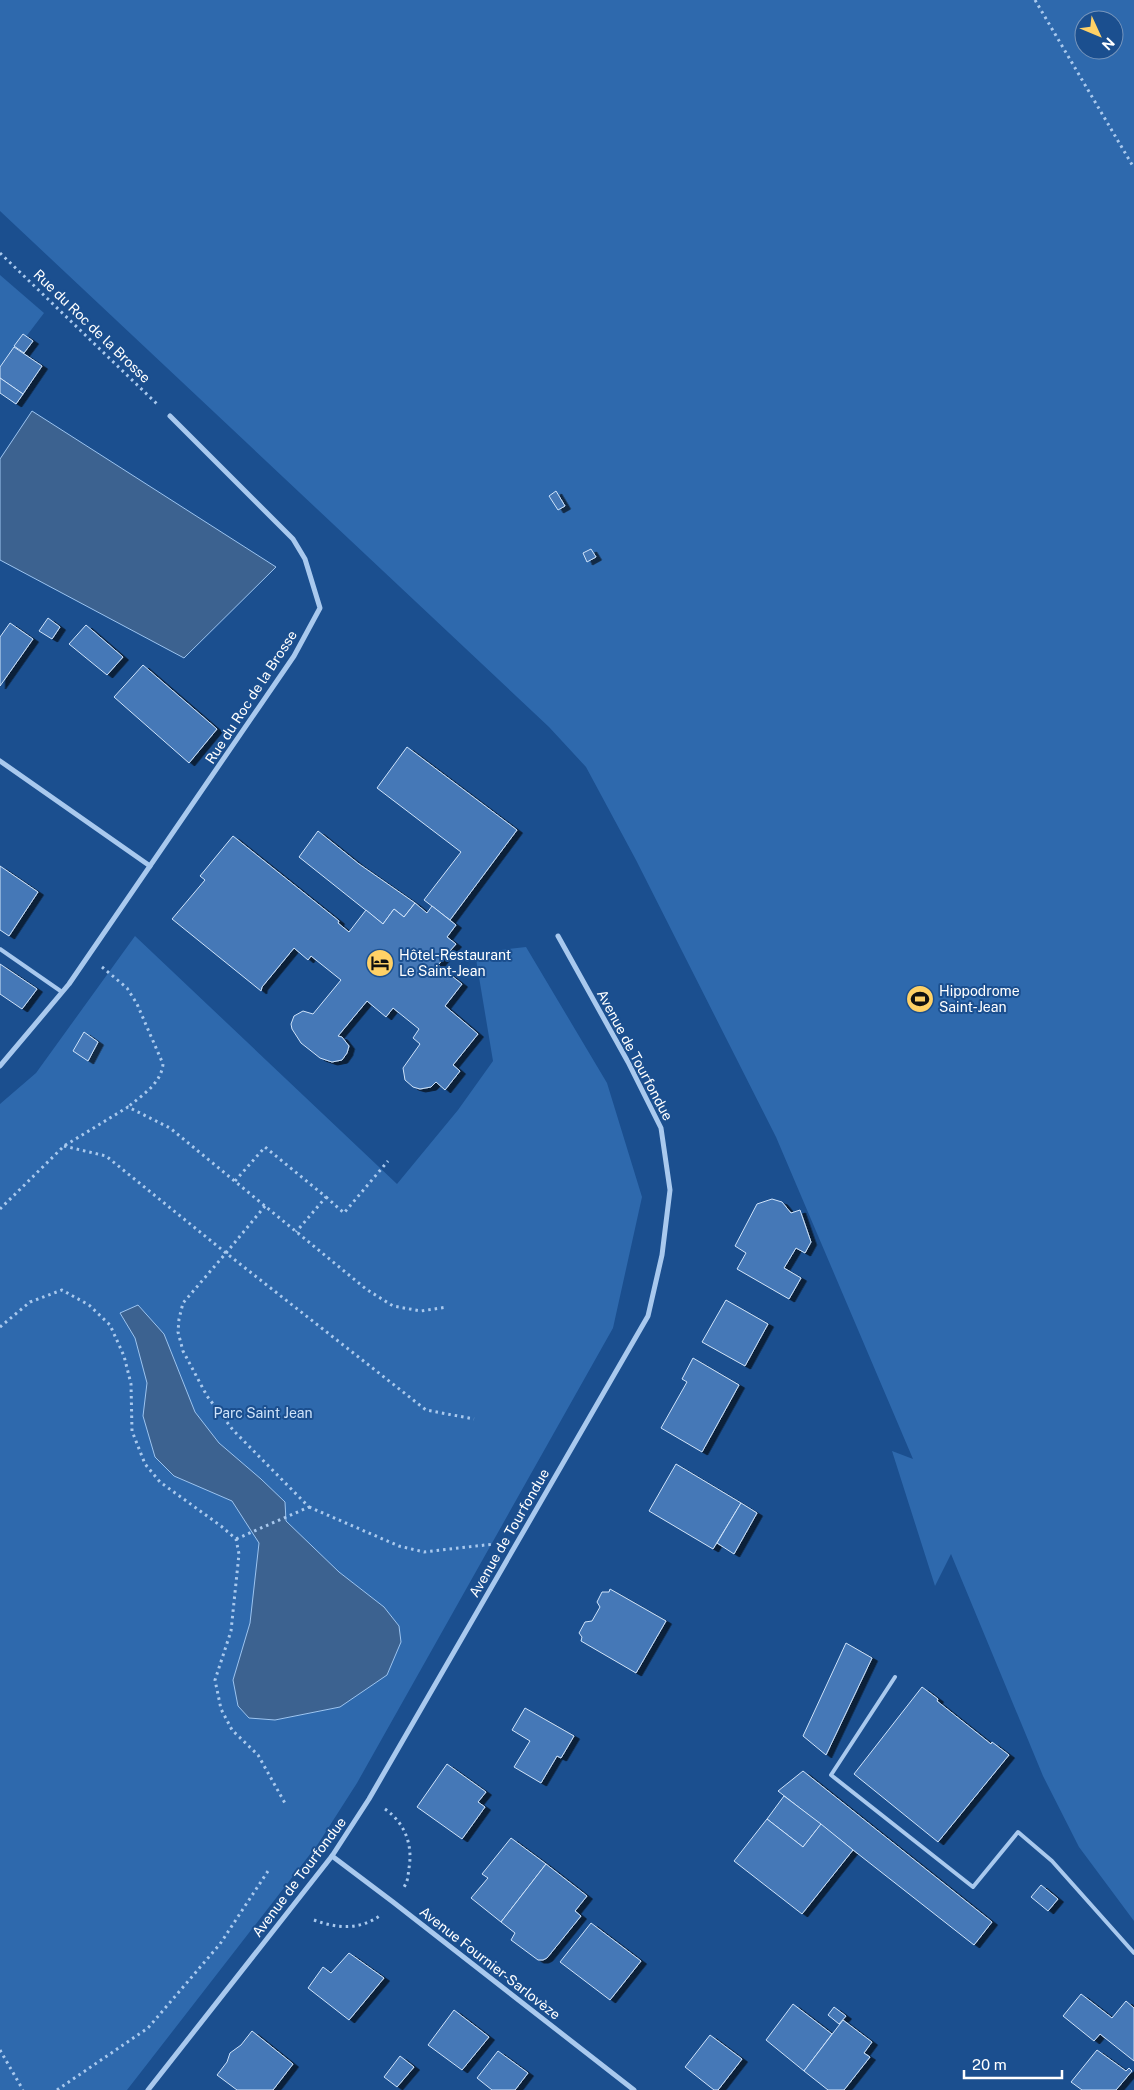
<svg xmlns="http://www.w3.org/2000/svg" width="1134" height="2090" viewBox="0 0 1134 2090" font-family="'Public Sans',sans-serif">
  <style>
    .green { fill: #2e69ad; fill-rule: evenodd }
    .water { fill: #3c6290; stroke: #9cc4f0 }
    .building { fill: #4478b7; stroke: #cfe3fa; filter: url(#shadow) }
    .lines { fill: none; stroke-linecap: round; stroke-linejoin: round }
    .path { stroke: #a9c9ee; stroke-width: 3; stroke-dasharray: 2.5 4; stroke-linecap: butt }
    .lane { stroke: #a9c9ee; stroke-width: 4 }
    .street { stroke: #a9c9ee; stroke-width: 5 }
    .labels { text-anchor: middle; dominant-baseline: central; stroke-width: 4; stroke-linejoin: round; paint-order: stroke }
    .street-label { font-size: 14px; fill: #fff; stroke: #1b4f8f }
    .poi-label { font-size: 14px; fill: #fff; stroke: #1b4f8f; text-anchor: start }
    .park-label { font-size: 14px; fill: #cfe3fa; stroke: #1b4f8f }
  </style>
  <defs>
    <filter id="shadow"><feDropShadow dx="5.5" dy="3" stdDeviation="0" flood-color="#0009"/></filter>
  </defs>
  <rect width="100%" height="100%" fill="#1b4f8f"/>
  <g class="green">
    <path d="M0,0H1134V1921L1079,1847L1043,1776L951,1554L935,1586L892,1451L913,1459L776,1137L636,860L586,767L549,727L0,211ZM1084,20H1114V50H1084Z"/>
    <polygon points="0,275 44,313 0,371"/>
    <polygon points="135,936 397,1184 458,1110 493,1061 475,953 526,947 607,1083 642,1197 613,1328 357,1783 318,1844 127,2090 0,2090 0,1104 36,1073"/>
  </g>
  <g class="water">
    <polygon points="32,411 276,567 184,658 0,560 0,459"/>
    <polygon points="138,1305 164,1334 195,1412 219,1443 261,1479 285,1502 286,1521 339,1572 384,1607 399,1626 401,1642 387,1675 340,1707 275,1720 249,1718 238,1706 233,1680 250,1623 259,1543 232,1501 174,1476 155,1457 143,1416 147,1383 135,1338 120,1313"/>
  </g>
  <g class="building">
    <polygon points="23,334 33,341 24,353 14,346"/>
    <polygon points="14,347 42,366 23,394 0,378 0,367"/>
    <polygon points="0,378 23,394 16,404 0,393"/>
    <polygon points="556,491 565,506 558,510 549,496"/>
    <polygon points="591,549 596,557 587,562 583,553"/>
    <polygon points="48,618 60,627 52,639 39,631"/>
    <polygon points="10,623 33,639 0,686 0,637"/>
    <polygon points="86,625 123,657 107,675 69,644"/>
    <polygon points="143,665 217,729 189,763 114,697"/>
    <polygon points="407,747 517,830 450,920 424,900 461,852 377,788"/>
    <polygon points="318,831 359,864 415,903 404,917 394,909 383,924 299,857"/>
    <polygon points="233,836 339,921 338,923 349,932 366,910 383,924 394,909 404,917 415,903 427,913 432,906 456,925 447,937 456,944 438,965 462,984 445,1006 478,1034 453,1065 460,1071 445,1090 436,1082 431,1087 420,1089 413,1087 405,1080 403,1068 420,1044 413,1038 419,1029 393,1008 386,1017 367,1001 338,1036 342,1037 349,1046 347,1053 342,1060 332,1062 320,1058 301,1043 292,1029 291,1024 294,1016 303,1011 313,1014 341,980 311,956 308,960 294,948 262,987 261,991 172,919 205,880 200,876"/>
    <polygon points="0,866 38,892 9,936 0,930"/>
    <polygon points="0,964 37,989 22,1009 0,994"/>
    <polygon points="84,1032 98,1042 88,1061 73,1051"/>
    <polygon points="772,1199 782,1202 791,1213 800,1210 811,1242 805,1253 796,1248 784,1268 801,1278 789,1299 737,1269 746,1253 735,1246 757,1204"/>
    <polygon points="726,1300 768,1324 745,1366 702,1342"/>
    <polygon points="693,1358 739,1385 702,1452 661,1428 687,1382 682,1379"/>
    <polygon points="676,1464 741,1503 713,1549 649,1511"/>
    <polygon points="741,1503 757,1513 734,1554 717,1543"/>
    <polygon points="610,1589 666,1621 636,1673 581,1641 582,1637 579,1633 585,1622 592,1621 600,1607 597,1602 602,1592 609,1592"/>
    <polygon points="846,1643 872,1658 826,1755 803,1736"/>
    <polygon points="922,1687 938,1699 937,1701 991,1744 992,1742 1009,1755 938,1842 854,1774"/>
    <polygon points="525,1708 574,1736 561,1758 557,1756 541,1783 514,1767 530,1741 512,1730"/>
    <polygon points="447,1764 486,1792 478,1802 485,1807 462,1839 417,1807"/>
    <polygon points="803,1771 992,1922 974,1945 778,1791"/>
    <polygon points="784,1796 821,1824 803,1847 767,1819"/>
    <polygon points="767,1819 803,1847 821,1824 853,1850 802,1914 734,1861"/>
    <polygon points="511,1838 546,1864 501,1922 471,1898 488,1878 482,1874"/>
    <polygon points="546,1864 587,1896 575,1911 581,1916 547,1958 543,1960 538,1960 511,1940 515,1933 501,1922"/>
    <polygon points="1041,1885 1058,1899 1048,1911 1031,1897"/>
    <polygon points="591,1923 641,1961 610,2000 560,1962"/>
    <polygon points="349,1953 384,1978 349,2020 308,1988 323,1967 331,1973"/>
    <polygon points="1081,1994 1112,2018 1126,2001 1134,2008 1134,2061 1100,2034 1094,2041 1063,2016"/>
    <polygon points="793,2004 832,2034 804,2071 766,2040"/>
    <polygon points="834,2007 846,2016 839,2024 828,2015"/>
    <polygon points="454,2010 489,2037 462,2070 428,2045"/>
    <polygon points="843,2020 872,2042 864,2053 870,2057 844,2090 828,2090 804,2071"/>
    <polygon points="252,2031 293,2064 273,2090 237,2090 217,2075 227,2062 230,2053 241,2045"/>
    <polygon points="710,2035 742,2059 718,2090 714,2090 685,2067"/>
    <polygon points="1097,2050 1126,2071 1129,2068 1132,2071 1116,2090 1082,2090 1071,2082"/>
    <polygon points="498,2051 528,2073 515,2090 492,2090 477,2078"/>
    <polygon points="400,2056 414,2067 397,2087 384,2077"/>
  </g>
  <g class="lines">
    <g class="path">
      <polyline points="1035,0 1134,168"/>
      <polyline points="0,253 157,404"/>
      <path d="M102,967L127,988L137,1004L163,1064C161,1084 142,1095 128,1107"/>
      <polyline points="64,1146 106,1156 226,1253 183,1303 179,1319 178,1332 183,1351 207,1396 233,1430 309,1507 236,1539"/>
      <polyline points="235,1181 265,1147 326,1197 296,1232"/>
      <polyline points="326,1197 344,1213 388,1161"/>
      <polyline points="265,1206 226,1253 426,1410 474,1419"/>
      <polyline points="0,1209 64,1146 128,1107 170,1128 366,1289 393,1306 421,1311 447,1307"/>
      <polyline points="0,1327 30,1302 62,1290 89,1305 110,1325 124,1356 131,1384 132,1431 145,1464 160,1482 221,1526 236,1539 239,1554 231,1631 215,1680 221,1709 232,1730 258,1755 286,1805"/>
      <polyline points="309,1507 399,1546 424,1552 494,1544"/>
      <path d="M385,1809C405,1823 413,1845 409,1868C408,1876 408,1881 404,1887"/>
      <path d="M314,1920C338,1929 360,1930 381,1915"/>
      <polyline points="0,2050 23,2090"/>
      <polyline points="57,2090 148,2028 220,1944 270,1868"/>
    </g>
    <g class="lane">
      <polyline points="0,949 62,992"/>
      <polyline points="895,1677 831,1775 973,1887 1018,1832 1052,1861 1134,1953"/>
    </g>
    <g class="street">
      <polyline points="0,761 150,866"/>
      <polyline points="0,1066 69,984 294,656 320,608 305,559 293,539 170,416"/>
      <polyline points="332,1856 393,1902 634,2090"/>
      <polyline points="148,2090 332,1856 369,1799 648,1316 662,1255 670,1190 661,1128 628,1062 558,936"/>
    </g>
  </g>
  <defs>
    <g id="hotel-disc" transform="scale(1.4375)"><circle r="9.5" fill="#ffd166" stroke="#1b4f8f"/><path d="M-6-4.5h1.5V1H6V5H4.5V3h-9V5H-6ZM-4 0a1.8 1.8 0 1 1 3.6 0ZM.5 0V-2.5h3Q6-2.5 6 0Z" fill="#111"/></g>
    <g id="stadium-disc" transform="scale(1.4375)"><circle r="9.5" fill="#ffd166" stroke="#1b4f8f"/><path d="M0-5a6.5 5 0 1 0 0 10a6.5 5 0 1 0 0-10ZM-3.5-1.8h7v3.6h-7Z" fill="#111"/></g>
  </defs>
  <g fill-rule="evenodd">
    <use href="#hotel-disc" x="380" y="963"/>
    <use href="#stadium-disc" x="920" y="999"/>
  </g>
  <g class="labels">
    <g class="street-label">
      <text transform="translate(92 326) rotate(44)">Rue du Roc de la Brosse</text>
      <text transform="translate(251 697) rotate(-57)">Rue du Roc de la Brosse</text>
      <text transform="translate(635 1055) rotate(62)">Avenue de Tourfondue</text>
      <text transform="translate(509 1533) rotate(-60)">Avenue de Tourfondue</text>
      <text transform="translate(299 1877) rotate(-53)">Avenue de Tourfondue</text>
      <text transform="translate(490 1963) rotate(38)">Avenue Fournier-Sarlovèze</text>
    </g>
    <g class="poi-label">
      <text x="399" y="955">Hôtel-Restaurant<tspan x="399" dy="16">Le Saint-Jean</tspan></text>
      <text x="939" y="991">Hippodrome<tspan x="939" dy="16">Saint-Jean</tspan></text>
    </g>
    <g class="park-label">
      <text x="263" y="1413">Parc Saint Jean</text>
    </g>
  </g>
  <g transform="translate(1099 35) rotate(134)"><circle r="24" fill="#1b4f8f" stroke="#7695bc"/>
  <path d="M0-4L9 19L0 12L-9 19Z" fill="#ffd166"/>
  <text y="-8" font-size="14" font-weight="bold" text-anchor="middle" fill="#ffffff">N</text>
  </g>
  <path d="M964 2070v8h98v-8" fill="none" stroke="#ffffff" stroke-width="2.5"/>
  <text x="972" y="2070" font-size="15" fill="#ffffff" stroke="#1b4f8f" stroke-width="4" paint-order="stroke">20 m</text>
</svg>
